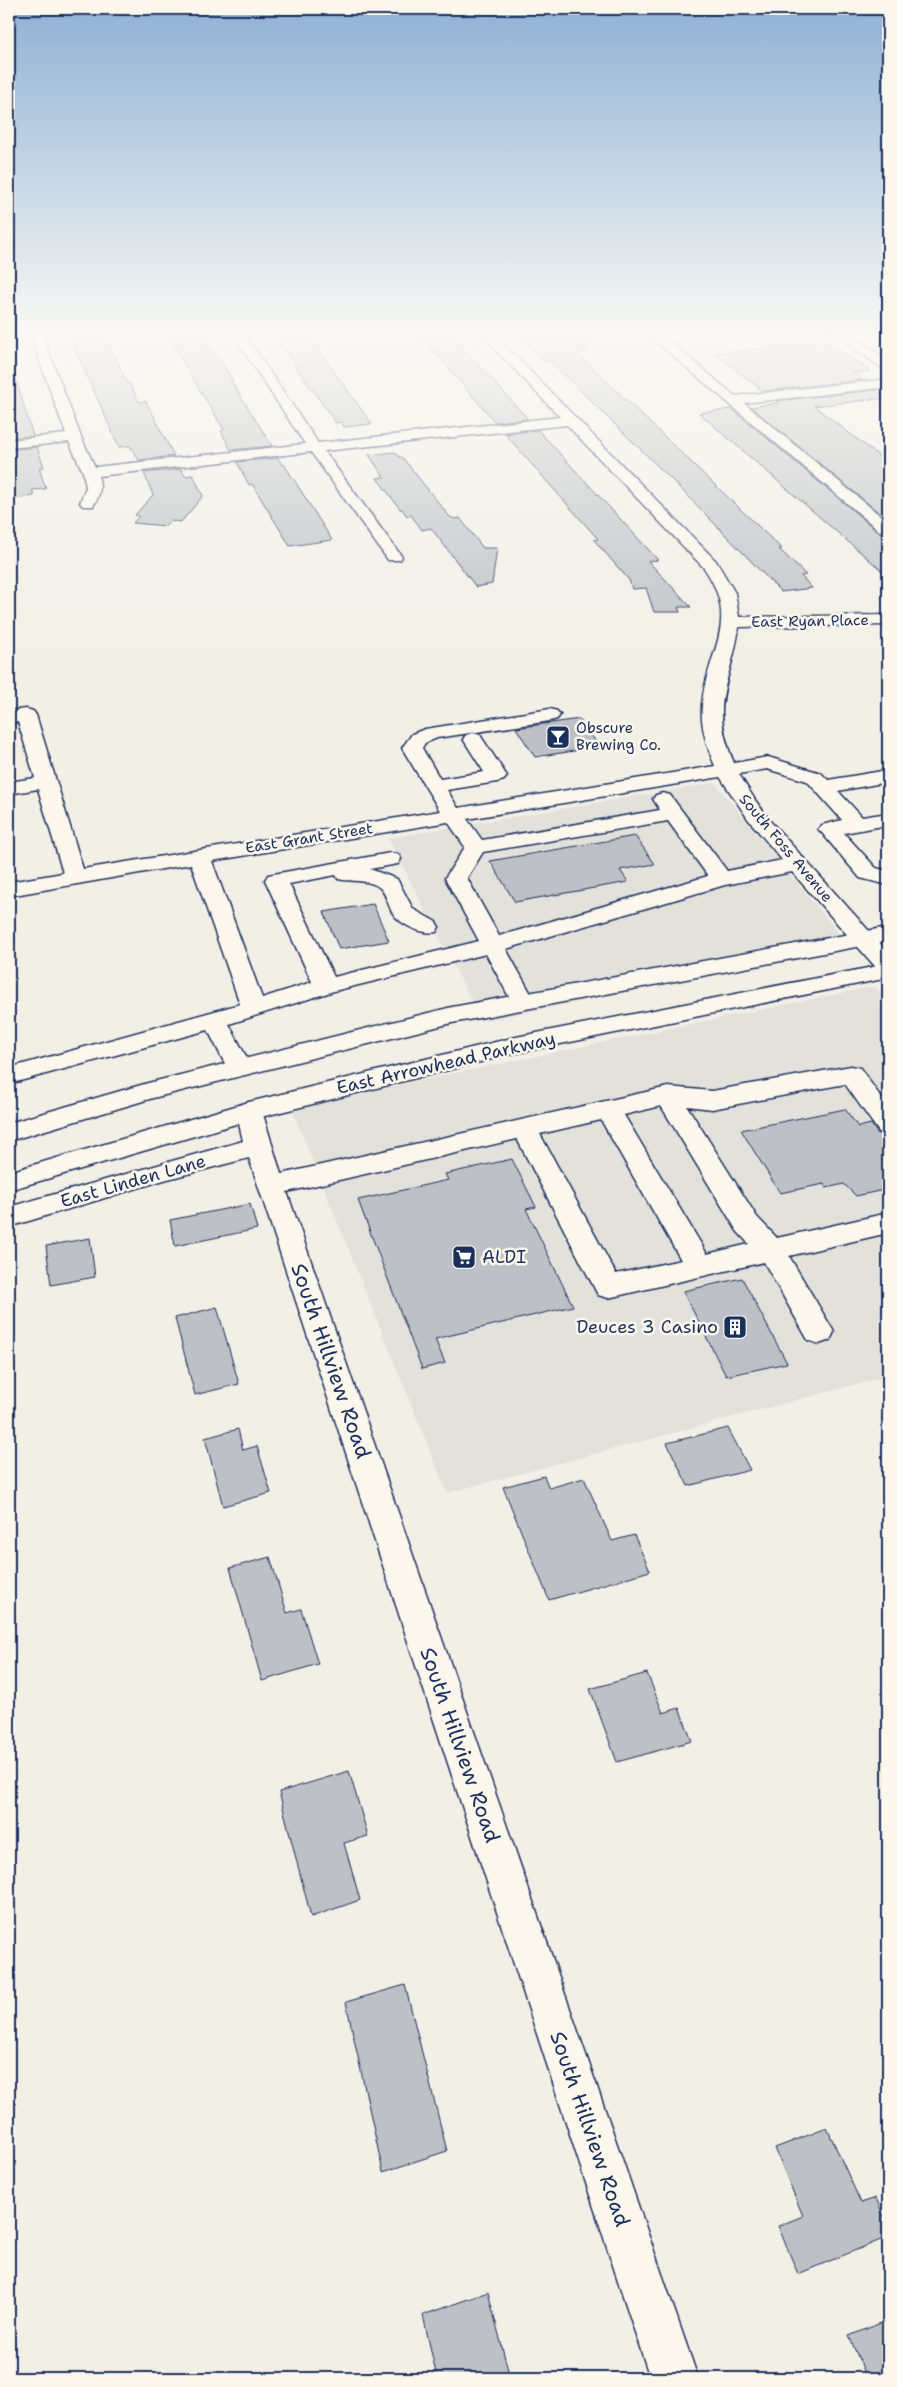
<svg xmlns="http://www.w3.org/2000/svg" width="897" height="2387" viewBox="0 0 897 2387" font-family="'Shantell Sans',sans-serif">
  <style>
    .built { fill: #e2e1dc }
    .building { fill: #bdc0c4; stroke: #1b2f5e }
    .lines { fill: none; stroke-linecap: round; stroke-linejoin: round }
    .minor-casing { stroke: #1b2f5e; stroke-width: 3 }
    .major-casing { stroke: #1b2f5e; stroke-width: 3 }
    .minor { fill: #fbf7ec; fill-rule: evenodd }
    .major { fill: #fbf7ec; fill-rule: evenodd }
    .labels { text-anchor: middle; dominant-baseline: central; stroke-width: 5; stroke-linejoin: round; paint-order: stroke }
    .far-street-label { font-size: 15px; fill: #1b2f5e; stroke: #fbf7ec }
    .far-poi-label { font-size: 15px; fill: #1b2f5e; stroke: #fbf7ec; text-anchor: start }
    .street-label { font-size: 18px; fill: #1b2f5e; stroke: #fbf7ec }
    .poi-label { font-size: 18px; fill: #1b2f5e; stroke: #fbf7ec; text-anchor: start }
    .near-street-label { font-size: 21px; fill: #1b2f5e; stroke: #fbf7ec }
  </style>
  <rect width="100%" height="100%" fill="#f2efe6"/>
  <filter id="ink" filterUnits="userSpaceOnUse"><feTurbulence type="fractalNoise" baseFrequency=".02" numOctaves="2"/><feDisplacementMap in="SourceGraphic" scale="10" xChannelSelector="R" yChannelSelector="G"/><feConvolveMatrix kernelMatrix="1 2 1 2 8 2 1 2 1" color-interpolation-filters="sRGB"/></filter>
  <g filter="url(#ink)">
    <g class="built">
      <polygon points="715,783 851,948 482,1021 388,838"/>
      <polygon points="875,986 888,1003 888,1376 447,1493 291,1107"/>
    </g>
    <g class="building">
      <polygon points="66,329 100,329 104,339 107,338 127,383 129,383 139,402 146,401 174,456 139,460 130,446 119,447"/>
      <polygon points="269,329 303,329 372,424 344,427 341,422 336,423"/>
      <polygon points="415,329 446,329 528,419 495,422"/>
      <polygon points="512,329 604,329 580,356 782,549 779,549 806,575 801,576 812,588 781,592 677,485 550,361 545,362"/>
      <polygon points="200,330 233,381 231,381 272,446 231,450 221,431 224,430 166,334"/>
      <polygon points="826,342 871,371 853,373 862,380 763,391 715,353"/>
      <polygon points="14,374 33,436 9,438 9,375"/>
      <polygon points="876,390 887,398 814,406 888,463 888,520 751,407 778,403 776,401"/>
      <polygon points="732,409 881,534 888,537 888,576 699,413"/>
      <polygon points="538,430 658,560 648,561 691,607 678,607 680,612 654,612 646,588 632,589 629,580 594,540 598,539 505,434"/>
      <polygon points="37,447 44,467 39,468 46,489 32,490 34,496 9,499 9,450"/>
      <polygon points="395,452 399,457 402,457 449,516 454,519 460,518 483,548 497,548 492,584 476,587 431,528 422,530 411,515 407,516 402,509 400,509 377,478 384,477 369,455"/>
      <polygon points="278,458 282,465 284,464 332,540 290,546 252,484 249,485 237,462"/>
      <polygon points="181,469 185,476 193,475 203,496 181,522 170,521 166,526 133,523 139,516 135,515 153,495 144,473"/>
      <polygon points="579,719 600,747 535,757 516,728"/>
      <polygon points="635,836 655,864 620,870 628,882 515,902 490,861"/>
      <polygon points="373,904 389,941 339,949 324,912"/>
      <polygon points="845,1109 858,1127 871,1124 878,1134 888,1137 888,1189 856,1196 844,1184 826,1188 824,1184 780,1193 741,1130"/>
      <polygon points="512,1159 536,1207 526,1209 573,1306 435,1339 445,1363 422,1369 358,1200 448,1180 445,1174"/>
      <polygon points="250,1204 257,1229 175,1246 170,1220"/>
      <polygon points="90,1238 95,1277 51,1285 46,1246"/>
      <polygon points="742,1278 787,1363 726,1376 683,1291"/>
      <polygon points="217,1307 239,1384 195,1395 175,1318"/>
      <polygon points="728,1428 750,1470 688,1486 667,1443"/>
      <polygon points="238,1429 243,1450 257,1446 271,1493 223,1506 205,1438"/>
      <polygon points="544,1476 549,1488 584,1478 612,1541 634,1535 650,1571 549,1600 503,1487"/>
      <polygon points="270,1557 287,1613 301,1609 318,1664 262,1681 230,1568"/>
      <polygon points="647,1673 663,1713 679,1708 692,1741 617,1762 590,1689"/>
      <polygon points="349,1771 368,1836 344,1843 360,1900 311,1917 279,1792"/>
      <polygon points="405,1985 447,2151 383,2172 346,2002"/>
      <polygon points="827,2128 861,2203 876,2198 888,2226 888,2237 798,2274 778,2226 803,2216 775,2148"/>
      <polygon points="488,2292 510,2378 437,2378 423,2315"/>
      <polygon points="888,2320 888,2378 867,2378 849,2336"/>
    </g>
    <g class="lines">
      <g class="minor-casing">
        <g id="minor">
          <path d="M28,329H40L81,437L95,467L305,444L229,329H241L318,443L560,417L476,329H489L716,561L735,593L739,617L888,615V625L739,627C731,685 708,701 734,763L768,757L821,773L828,780L888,770V782L838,791L862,817L888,813V825L844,833L876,868L888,871V885L860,878L822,833L818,829L822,825L842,820L807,781L767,769L739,774L755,800L771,822L888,952V974L880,972L792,872L725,885L506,949L535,1001L532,1006L523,1008L514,1006L486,954L334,991L229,1024L252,1068L248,1074L239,1076L230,1074L208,1030L9,1084V1068L240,1004L191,864L9,896V882L63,873L38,789L9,794V782L35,778L18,722L9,723V711L26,709L33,711L36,715L83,869L440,811L402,748L412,734L425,729L550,709L557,711L560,715L557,719L550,721L437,738L425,743L422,748L440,779L484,772L463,739L466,735L473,733L480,735L507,776L504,780L497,782L447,790L458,808L715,766C707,747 700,726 702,705C706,651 742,623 704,568L567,425L324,451L402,557L400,560H388L311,452L98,476C102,487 100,496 93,506H83L80,503L86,487L83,472L69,442L9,448V440L66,434ZM720,777L748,819L782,860L727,871L670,795L663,793L656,795L653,799L660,810L482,840L467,819ZM668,821L708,876L499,936L467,878L483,852ZM448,822L465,847L445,878L479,941L334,977L289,884L336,875L338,879C351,882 370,879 380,888C386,893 388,905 392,912C400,925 422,935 436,932L439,927L436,922L413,909L397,879L370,869L398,864L401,859L398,854L390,853L268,875L265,880L312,982L262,998L212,861Z"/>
          <polygon points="641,329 655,329 735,396 888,379 888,387 744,403 888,522 888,535 882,533"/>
          <polygon points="828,329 843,329 888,360 888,370 883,369"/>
          <path d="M851,1066L860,1068L888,1107V1135L879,1132L845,1084L712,1109L687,1106L757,1217L777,1238L888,1213V1233L789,1256L834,1332L830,1340L819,1344L808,1340L764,1262L608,1298L598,1295L517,1139L287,1192L698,2378H650L249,1158L164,1180L9,1227V1207L243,1141L236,1111L240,1105L249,1102L258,1105L262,1111L281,1174L668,1087L712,1091ZM661,1106L737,1231L749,1244L707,1254L624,1115ZM601,1120L681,1260L616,1274L540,1134Z"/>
        </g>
      </g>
      <g class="major-casing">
        <g id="major">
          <polygon points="888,927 888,941 452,1023 153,1098 9,1141 9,1123 148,1083 452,1007"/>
          <polygon points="888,964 888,978 516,1053 253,1119 9,1190 9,1172 249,1102 516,1037"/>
        </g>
      </g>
      <use href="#minor" class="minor"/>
      <use href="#major" class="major"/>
    </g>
  </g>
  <linearGradient id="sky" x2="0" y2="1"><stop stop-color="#8fb1d4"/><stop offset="0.5" stop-color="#f9f8f4"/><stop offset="1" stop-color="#f9f8f4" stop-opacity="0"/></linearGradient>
  <rect width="897" height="664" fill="url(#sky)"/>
  <defs>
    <g id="bar-square" transform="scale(1.25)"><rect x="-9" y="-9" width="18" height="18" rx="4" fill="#1b2f5e" stroke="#fbf7ec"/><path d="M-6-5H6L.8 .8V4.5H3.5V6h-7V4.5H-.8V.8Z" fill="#fff"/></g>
    <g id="supermarket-square" transform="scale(1.25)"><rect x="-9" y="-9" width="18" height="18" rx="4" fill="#1b2f5e" stroke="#fbf7ec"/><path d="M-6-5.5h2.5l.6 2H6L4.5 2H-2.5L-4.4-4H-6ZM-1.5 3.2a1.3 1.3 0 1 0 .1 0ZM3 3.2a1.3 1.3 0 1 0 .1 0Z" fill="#fff"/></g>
    <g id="building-square" transform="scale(1.25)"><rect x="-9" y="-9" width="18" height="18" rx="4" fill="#1b2f5e" stroke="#fbf7ec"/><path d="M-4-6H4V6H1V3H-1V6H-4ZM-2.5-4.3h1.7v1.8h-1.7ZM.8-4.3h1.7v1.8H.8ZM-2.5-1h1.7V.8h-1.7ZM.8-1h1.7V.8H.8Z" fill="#fff"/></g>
  </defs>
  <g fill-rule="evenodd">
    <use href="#bar-square" x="558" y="737"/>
    <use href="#supermarket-square" x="464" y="1257"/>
    <use href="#building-square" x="735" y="1327"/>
  </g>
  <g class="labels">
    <g class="far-street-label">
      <text transform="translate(810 621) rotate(-1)">East Ryan Place</text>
      <text transform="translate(309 838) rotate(-9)">East Grant Street</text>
      <text transform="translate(786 848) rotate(50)">South Foss Avenue</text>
    </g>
    <g class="far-poi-label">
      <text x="576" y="728">Obscure<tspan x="576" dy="17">Brewing Co.</tspan></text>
    </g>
    <g class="street-label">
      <text transform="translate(446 1063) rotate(-13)">East Arrowhead Parkway</text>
      <text transform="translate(133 1181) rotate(-16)">East Linden Lane</text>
    </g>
    <g class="poi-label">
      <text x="482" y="1257">ALDI</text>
      <text x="718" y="1327" text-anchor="end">Deuces 3 Casino</text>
    </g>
    <g class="near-street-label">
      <text transform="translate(331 1361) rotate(71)">South Hillview Road</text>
      <text transform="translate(460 1745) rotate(71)">South Hillview Road</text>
      <text transform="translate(590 2129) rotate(71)">South Hillview Road</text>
    </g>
  </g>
  <rect width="897" height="2387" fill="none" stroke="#fbf7ec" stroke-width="30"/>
  <rect x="15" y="15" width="867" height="2357" fill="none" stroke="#1b2f5e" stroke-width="2" filter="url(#ink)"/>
</svg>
